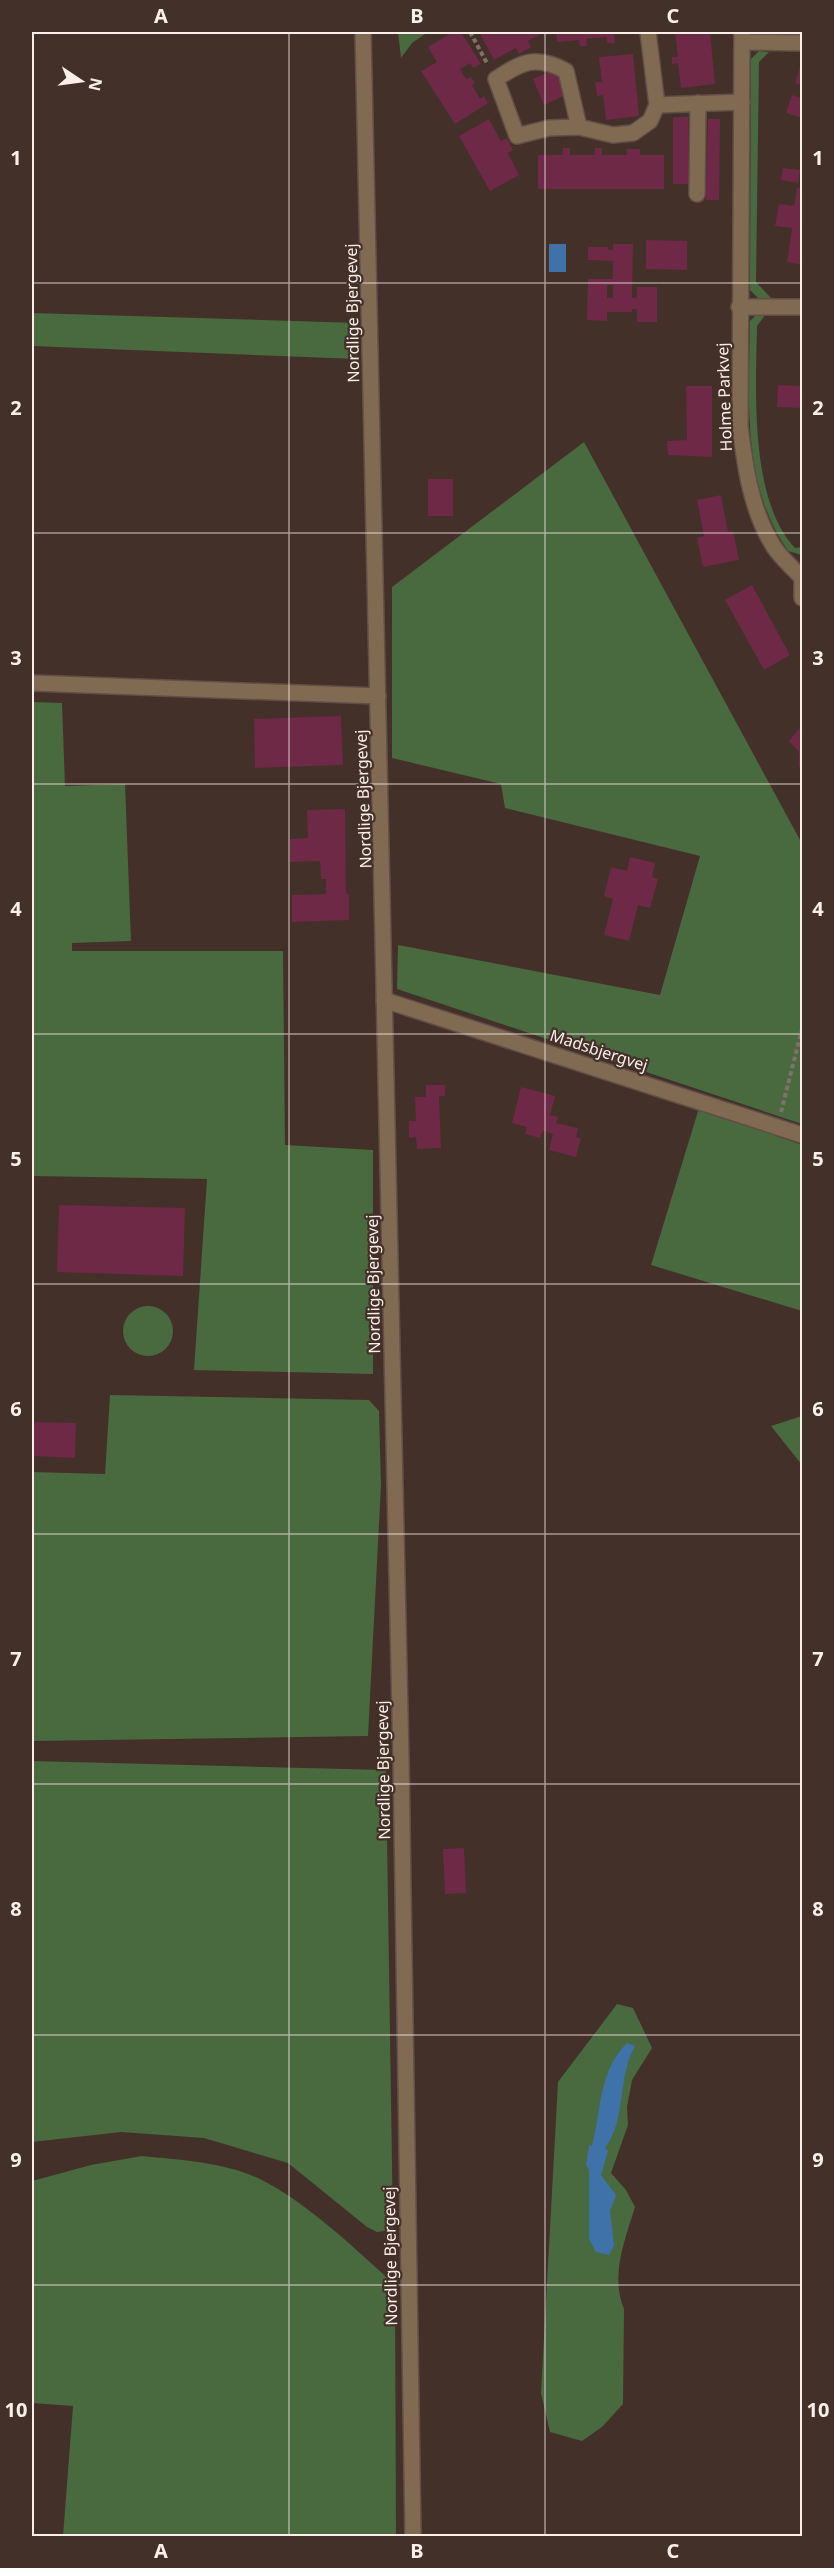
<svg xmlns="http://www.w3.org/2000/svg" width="834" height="2568" viewBox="0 0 834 2568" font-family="'Noto Sans',sans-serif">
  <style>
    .green { fill: #49693f }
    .water { fill: #3e72a8 }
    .building { fill: #6e2946; fill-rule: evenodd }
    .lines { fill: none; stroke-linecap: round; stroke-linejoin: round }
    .minor-casing { stroke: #614f47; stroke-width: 18 }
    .path { stroke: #82716a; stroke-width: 4; stroke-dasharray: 4.5 3; stroke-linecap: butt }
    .minor { stroke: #816a52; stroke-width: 15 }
    .grid { fill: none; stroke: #fcefea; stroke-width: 1.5; stroke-opacity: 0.55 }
    .labels { text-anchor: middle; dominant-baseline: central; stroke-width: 4.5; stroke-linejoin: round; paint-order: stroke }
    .street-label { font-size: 16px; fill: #fcefea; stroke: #433028 }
    .neatline { fill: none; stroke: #fcefea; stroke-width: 2 }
    .grid-label { font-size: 20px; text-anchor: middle; font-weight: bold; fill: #fcefea }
  </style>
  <rect width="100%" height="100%" fill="#433028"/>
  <g class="green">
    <polygon points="398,32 428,32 412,43 401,58"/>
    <polygon points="759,51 769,52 759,62 756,282 771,298 758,298 750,290 751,59"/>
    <polygon points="32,313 358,323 357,359 32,346"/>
    <path d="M757,314L765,315L757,326C756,389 749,499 795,548L802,547V555L788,551C741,483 749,399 750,321Z"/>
    <polygon points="584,442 800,840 802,838 802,1124 397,989 398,945 660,995 700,856 505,808 501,784 392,758 392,587"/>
    <polygon points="32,702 62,703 65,786 125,784 131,941 72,943 72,951 283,951 285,1145 373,1150 373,1374 194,1370 207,1179 32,1176"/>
    <polygon points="699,1108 802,1145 802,1311 651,1265"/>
    <circle cx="148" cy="1331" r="25"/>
    <polygon points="110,1395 369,1400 379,1411 381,1485 368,1736 32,1741 32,1472 105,1474"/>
    <polygon points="802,1416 802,1465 771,1426"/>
    <polygon points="32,1761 386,1770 393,2230 377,2232 367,2227 288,2163 204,2138 121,2132 32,2142"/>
    <path d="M617,2004L633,2008L652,2048L632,2080L627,2107L628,2125L611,2173L626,2190L635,2207C625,2240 610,2276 624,2309L623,2404L602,2427L582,2441L550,2432L541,2393L558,2082Z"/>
    <path d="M142,2156C181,2160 224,2162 260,2179C305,2201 358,2251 395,2285L396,2536H63L73,2406L32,2403V2181L91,2165Z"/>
  </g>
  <g class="water">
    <rect x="549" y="244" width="17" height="28"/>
    <path d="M627,2043L635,2046C617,2077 627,2119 605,2148L608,2151L601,2175L616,2195L610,2211L614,2245L609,2255L596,2252L589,2239V2170L586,2165L589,2145L592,2146C601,2111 599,2070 627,2043Z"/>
  </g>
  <g class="building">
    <polygon points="453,32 461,32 481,64 473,68 470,63 460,69 466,79 471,77 475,83 472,85 480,99 484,96 488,103 455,124 421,71 437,62 428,47"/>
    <polygon points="479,32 545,32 528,41 531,47 519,54 516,48 494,60"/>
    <polygon points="556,32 614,32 615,43 607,43 607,37 586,39 587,46 580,46 579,40 557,42"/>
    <polygon points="675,32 710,32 715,84 681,88 678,63 672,64 672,57 678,57"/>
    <polygon points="633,54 639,116 606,120 603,95 597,96 595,82 602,82 599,57"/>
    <polygon points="800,67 802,68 802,85 795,83"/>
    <polygon points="559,68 570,93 544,105 533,79"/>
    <polygon points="792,95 802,98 802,118 786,113"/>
    <rect x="673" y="117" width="15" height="67"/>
    <polygon points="489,119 501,141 507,138 513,150 508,153 519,175 490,191 459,136"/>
    <polygon points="708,119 720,119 719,200 706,200"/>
    <polygon points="563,148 570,148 570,155 595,155 595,148 602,148 602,155 627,155 626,149 640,149 640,155 664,155 664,189 538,189 538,155 563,155"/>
    <polygon points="783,168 800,170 798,183 781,180"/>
    <polygon points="797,188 802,188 802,265 787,262 792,228 775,226 779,204 794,206"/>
    <polygon points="646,240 687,241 687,270 646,269"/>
    <path d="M613,244H633L632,298H637V287H657V322H637V309H632V312H607V321L587,320L588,279H613V261L588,260V247H608V250H613ZM607,285H613V298H607Z"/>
    <polygon points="778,385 802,386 802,408 777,407"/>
    <polygon points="686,386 712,386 712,457 668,455 667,441 687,440"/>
    <rect x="428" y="479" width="25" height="37"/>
    <polygon points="721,495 728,532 733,531 739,560 703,567 697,538 704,536 697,500"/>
    <polygon points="752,585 790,655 764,670 725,600"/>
    <polygon points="341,716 343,765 255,768 254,719"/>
    <polygon points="802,725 802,768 799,767 799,752 789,741"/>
    <polygon points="345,809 346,894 349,894 349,920 292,922 292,895 326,894 326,879 321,879 320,861 290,862 290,839 308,838 307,810"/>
    <polygon points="630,857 655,863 652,877 658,879 650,908 638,905 629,941 604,935 613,899 604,896 611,867 627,871"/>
    <polygon points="426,1085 445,1085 445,1096 439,1096 441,1148 417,1149 416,1137 409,1138 409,1121 416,1121 415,1097 426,1097"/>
    <polygon points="521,1087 555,1096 550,1115 558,1117 556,1123 578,1128 576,1137 581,1138 576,1157 549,1150 553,1134 543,1131 540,1138 525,1134 527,1127 512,1123"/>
    <polygon points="59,1205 185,1208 183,1276 57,1272"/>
    <polygon points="32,1422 76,1423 75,1458 32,1456"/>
    <polygon points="464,1848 466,1893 445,1894 443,1849"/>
  </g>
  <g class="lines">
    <g class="minor-casing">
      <g id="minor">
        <polyline points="363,32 401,1759 413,2536"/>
        <path d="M742,32L740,426C745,466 751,511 774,547C781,558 793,568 802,578"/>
        <polyline points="742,42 802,43"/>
        <polyline points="657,105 742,102"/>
        <path d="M579,127L566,71C536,55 523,61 496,79L517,136L549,128L579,127L613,135L633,133L650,121L657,105L648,32"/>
        <polyline points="697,194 698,103"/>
        <polyline points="739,307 802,307"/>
        <polyline points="802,576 802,598"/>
        <polyline points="32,683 378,696"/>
        <polyline points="384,1000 802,1135"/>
      </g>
    </g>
    <g class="path">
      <polyline points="470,32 488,65"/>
      <polyline points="781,1112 802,1029"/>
    </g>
    <use href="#minor" class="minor"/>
  </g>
  <path class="grid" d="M289,32V2536M545,32V2536M32,283H802M32,533H802M32,784H802M32,1034H802M32,1284H802M32,1534H802M32,1784H802M32,2035H802M32,2285H802"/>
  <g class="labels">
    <g class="street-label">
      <text transform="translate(352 313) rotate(-91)">Nordlige Bjergevej</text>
      <text transform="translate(724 397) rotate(-92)">Holme Parkvej</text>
      <text transform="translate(363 799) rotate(-92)">Nordlige Bjergevej</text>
      <text transform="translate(599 1050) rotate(18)">Madsbjergvej</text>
      <text transform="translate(373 1284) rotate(-91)">Nordlige Bjergevej</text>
      <text transform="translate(383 1770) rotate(-91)">Nordlige Bjergevej</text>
      <text transform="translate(390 2256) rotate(-91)">Nordlige Bjergevej</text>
    </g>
  </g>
  <rect width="834" height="2568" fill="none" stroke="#433028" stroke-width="66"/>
  <g transform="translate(81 81) rotate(103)" stroke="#433028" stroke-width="4.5" paint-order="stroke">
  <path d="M0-4.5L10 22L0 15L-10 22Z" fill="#fcefea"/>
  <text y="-9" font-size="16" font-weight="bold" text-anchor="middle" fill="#fcefea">N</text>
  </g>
  <rect x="33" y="33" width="768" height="2502" class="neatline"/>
  <g class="grid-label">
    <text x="161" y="23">A</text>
    <text x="417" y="23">B</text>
    <text x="673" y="23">C</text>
    <text x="16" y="165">1</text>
    <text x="818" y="165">1</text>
    <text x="16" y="415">2</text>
    <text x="818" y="415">2</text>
    <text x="16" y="665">3</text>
    <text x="818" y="665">3</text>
    <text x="16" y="916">4</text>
    <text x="818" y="916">4</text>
    <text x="16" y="1166">5</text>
    <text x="818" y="1166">5</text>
    <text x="16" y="1416">6</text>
    <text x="818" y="1416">6</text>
    <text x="16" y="1666">7</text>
    <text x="818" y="1666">7</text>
    <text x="16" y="1916">8</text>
    <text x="818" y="1916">8</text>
    <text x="16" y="2167">9</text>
    <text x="818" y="2167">9</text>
    <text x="16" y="2417">10</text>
    <text x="818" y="2417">10</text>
    <text x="161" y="2558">A</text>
    <text x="417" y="2558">B</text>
    <text x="673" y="2558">C</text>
  </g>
</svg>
